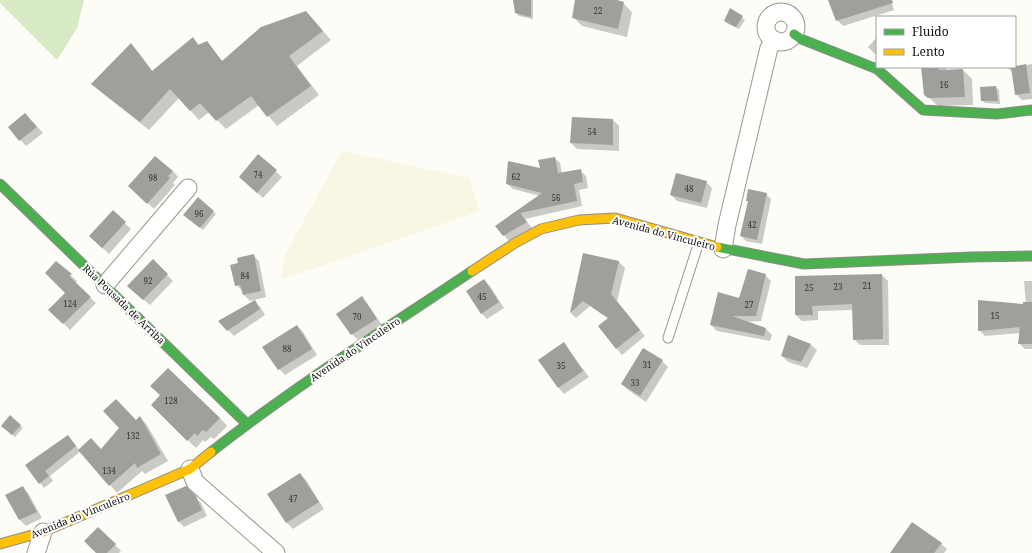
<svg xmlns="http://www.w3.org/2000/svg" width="1032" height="553" viewBox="0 0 1032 553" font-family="'Noto Serif',serif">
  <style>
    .farmland { fill: #f9f7e4 }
    .forest { fill: #d8eac5 }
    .shadow { fill: #0003 }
    .building { fill: #a19f9c }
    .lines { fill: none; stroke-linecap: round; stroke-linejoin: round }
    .lane-casing { stroke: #979795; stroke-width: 11 }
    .street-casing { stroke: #979795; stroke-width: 19 }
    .fast-casing { stroke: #8e8d8b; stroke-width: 11 }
    .slow-casing { stroke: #8e8d8b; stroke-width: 11 }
    .lane { stroke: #fffffe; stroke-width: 9 }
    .street { stroke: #fffffe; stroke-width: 17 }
    .fast { stroke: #4caf50; stroke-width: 9 }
    .slow { stroke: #ffc107; stroke-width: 9 }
    .labels { text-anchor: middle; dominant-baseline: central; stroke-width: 4; stroke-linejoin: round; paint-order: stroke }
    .number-label { font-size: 8px; fill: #353434 }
    .street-label { font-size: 10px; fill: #111; stroke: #fff }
  </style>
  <rect width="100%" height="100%" fill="#fdfcf7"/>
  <polygon class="farmland" points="342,151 469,178 480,211 281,280 285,255"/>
  <polygon class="forest" points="0,0 84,0 77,28 57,60 0,3"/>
  <g class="shadow">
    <polygon points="514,0 533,0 533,19 519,16 516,13"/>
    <polygon points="576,0 612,0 623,3 632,12 627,37 582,26 573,17"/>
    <polygon points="830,0 891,0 894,10 843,26 837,20"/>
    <polygon points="731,9 745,20 739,29 728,24 725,21"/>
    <polygon points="306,12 331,40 297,66 319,95 277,126 259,105 226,129 209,112 199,120 179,98 149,130 101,92 93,84 131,45 139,53 153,72 193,38 200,46 206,42 223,62"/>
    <polygon points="877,37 877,56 868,47"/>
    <polygon points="1032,64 1032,99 1022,100 1016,94 1013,73 1008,68"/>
    <polygon points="922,67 946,67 946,71 963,70 972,79 973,105 938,106 925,94"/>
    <polygon points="996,87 999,90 1000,104 985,103 982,100"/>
    <polygon points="25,114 43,133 26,146 9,128"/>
    <polygon points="573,119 613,120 619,126 619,151 577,149 571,143"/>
    <polygon points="258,155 282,177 263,198 246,183"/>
    <polygon points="555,158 560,163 562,174 580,170 586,176 588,188 579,190 582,206 525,219 532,228 509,241 496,226 540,196 513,189 507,184 541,169"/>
    <polygon points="173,171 178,177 173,183 175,185 154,209 136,192"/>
    <polygon points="706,182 712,188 707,208 677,201 671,195"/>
    <polygon points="766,194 771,199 762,244 746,241 741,236 749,203 747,200"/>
    <polygon points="198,198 216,214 203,230 187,217"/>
    <polygon points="113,212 131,229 109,254 96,242"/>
    <polygon points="584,254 619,262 625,268 617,301 645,336 622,355 599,327 609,319 590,306 576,318 571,313"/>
    <polygon points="253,255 259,261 266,297 250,301 244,295 243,291 236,285"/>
    <polygon points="153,261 173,281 150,305 134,292"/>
    <polygon points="56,262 77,281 75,283 96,303 70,330 50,310 67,293"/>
    <polygon points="765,275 771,281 761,321 745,322 766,329 772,335 770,341 717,331 711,325"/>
    <polygon points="882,275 888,281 889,345 860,345 854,339 853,310 818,311 818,320 802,321 796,315 796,277"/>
    <polygon points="484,280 490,286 504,308 487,319 481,313"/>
    <polygon points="1024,281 1032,281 1032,349 1025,349 1019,343 1020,333 985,336 979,330 1026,305"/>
    <polygon points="362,298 367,303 382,325 358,340 352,334"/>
    <polygon points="255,302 261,308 265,315 234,336 228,330"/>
    <polygon points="297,326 303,332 317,355 285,375 279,369"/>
    <polygon points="788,337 811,345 817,350 807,368 788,362 782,356"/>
    <polygon points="564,344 569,350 589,377 564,394 559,388"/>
    <polygon points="662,361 668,367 646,402 628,390 622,384"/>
    <polygon points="161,396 220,418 227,426 214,439 211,437 205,442 203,440 196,448 152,405"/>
    <polygon points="10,416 23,428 15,437 2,426"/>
    <polygon points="140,417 147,425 168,461 145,474 142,471 117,493 81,451 50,476 53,481 44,488 26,465 73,442 79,450 101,450"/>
    <polygon points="300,474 306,480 324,509 293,529 287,523 269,494"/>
    <polygon points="22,487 28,493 42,518 26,526 20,520"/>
    <polygon points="186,487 201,503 207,516 184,527 178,521"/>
    <polygon points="98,528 121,551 119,553 97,553"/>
    <polygon points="941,544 947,549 944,553 903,553"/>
  </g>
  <g class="building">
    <polygon points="513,0 531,0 531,17 515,13"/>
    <polygon points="575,0 617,0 624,2 618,29 572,18"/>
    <polygon points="828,0 892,0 893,3 836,21"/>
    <polygon points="730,8 743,16 736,27 724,21"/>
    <polygon points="306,11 323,31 289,56 311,86 267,117 251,96 216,121 200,103 190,111 170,89 140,122 91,84 131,43 152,71 193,37 198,45 207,41 222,61 261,27"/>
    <polygon points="1026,64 1030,93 1015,95 1011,67"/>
    <polygon points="921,67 939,67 939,70 963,69 965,97 928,98 924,95"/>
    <polygon points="996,86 998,101 981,101 980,87"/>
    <polygon points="25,113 37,127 19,141 8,127"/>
    <polygon points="572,117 613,119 613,145 570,143"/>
    <polygon points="258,154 277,170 257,193 239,177"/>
    <polygon points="155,156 173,171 168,176 170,178 147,204 128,186"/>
    <polygon points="555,157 558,173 581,169 583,182 574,184 577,201 520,213 527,222 503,236 495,226 542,193 506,184 508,161 540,168 538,160"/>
    <polygon points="676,173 707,181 701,203 670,195"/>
    <polygon points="748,189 767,193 757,240 740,236 748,201 746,201"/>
    <polygon points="198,197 214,211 200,228 183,215"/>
    <polygon points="113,210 126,222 102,248 89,236"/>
    <polygon points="583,253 619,261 611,294 640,330 616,349 598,326 608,318 583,301 570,313"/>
    <polygon points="254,254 261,291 243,295 240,285 235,286 230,265 238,263 237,258"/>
    <polygon points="153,259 168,274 143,300 127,286"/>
    <polygon points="56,261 72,274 69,276 91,297 63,324 48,310 65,293 45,273"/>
    <polygon points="748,269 766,274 756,316 732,316 766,328 764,336 710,325 718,292 739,298"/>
    <polygon points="882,274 883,339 853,340 852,304 812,306 813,315 795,315 795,276"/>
    <polygon points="484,279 499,302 481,314 466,291"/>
    <polygon points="362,296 377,319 351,335 336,314"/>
    <polygon points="255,300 260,309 227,331 218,321"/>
    <polygon points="978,300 1023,304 1023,302 1032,302 1032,344 1018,344 1020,327 978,331"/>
    <polygon points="297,325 312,349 278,370 262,347"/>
    <polygon points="788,335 811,344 801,362 781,356"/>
    <polygon points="564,342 583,371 558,388 538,360"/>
    <polygon points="643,348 663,360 640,396 621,384"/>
    <polygon points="168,368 220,418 206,432 203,430 197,436 195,433 187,441 151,405 160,395 150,386"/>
    <polygon points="116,399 136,420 140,416 161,454 137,468 135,463 109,486 78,450 91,438 101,449 119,428 103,411"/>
    <polygon points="10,415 21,425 12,435 1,426"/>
    <polygon points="68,435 76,446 45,471 49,476 39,484 25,465"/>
    <polygon points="300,473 319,502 286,523 267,494"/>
    <polygon points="23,486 37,512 19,520 5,495"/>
    <polygon points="186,486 196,496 202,510 178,522 165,495"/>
    <polygon points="912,522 942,543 934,553 890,553"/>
    <polygon points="98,527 116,544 107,553 96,553 84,541"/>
  </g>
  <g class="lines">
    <g class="lane-casing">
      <polyline id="lane" points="668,338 699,242"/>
    </g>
    <g class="street-casing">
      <g id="street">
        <circle cx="781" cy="27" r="15"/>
        <polyline points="723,249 727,225 769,48 775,40"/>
        <polyline points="105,285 188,188"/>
        <polyline points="190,469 195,482 276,553"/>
        <polyline points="36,553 43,532"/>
      </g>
    </g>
    <g class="fast-casing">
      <g id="fast">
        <polyline points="794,34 801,39 877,69 923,110 997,114 1032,110"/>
        <polyline points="0,184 247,424"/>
        <polyline points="717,247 804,264 971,257 1032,256"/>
        <path d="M211,452C294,387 384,330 472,271"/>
      </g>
    </g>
    <g class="slow-casing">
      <g id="slow">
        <polyline points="472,271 515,243 541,229 579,220 615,218 717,247"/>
        <polyline points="0,544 43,532 190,469 211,452"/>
      </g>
    </g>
    <use href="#lane" class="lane"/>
    <use href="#street" class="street"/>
    <use href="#fast" class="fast"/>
    <use href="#slow" class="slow"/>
  </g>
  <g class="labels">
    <g class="number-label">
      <text x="598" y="10">22</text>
      <text x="944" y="84">16</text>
      <text x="592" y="131">54</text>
      <text x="258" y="174">74</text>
      <text x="516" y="176">62</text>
      <text x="153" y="177">98</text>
      <text x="689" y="188">48</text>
      <text x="556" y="197">56</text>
      <text x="199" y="213">96</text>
      <text x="752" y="224">42</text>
      <text x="245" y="275">84</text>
      <text x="148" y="280">92</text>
      <text x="867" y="285">21</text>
      <text x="838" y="286">23</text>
      <text x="809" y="287">25</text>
      <text x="482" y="296">45</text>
      <text x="70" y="303">124</text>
      <text x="749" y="304">27</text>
      <text x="995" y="315">15</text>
      <text x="357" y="316">70</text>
      <text x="287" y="348">88</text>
      <text x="647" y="364">31</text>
      <text x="561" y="365">35</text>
      <text x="635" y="382">33</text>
      <text x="171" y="400">128</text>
      <text x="133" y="435">132</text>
      <text x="109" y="470">134</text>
      <text x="293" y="498">47</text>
    </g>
    <g class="street-label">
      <text transform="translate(664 233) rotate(15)">Avenida do Vinculeiro</text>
      <text transform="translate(124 304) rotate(44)">Rúa Pousada de Arriba</text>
      <text transform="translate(355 349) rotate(-34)">Avenida do Vinculeiro</text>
      <text transform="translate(80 515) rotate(-22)">Avenida do Vinculeiro</text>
    </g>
  </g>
  <rect x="876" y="16" width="140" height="52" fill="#ffffff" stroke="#a0a0a0"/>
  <rect x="884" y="29" width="20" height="6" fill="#4caf50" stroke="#a0a0a0"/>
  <text x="912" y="36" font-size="12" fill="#111111">Fluido</text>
  <rect x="884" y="49" width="20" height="6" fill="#ffc107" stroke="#a0a0a0"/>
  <text x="912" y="56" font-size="12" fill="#111111">Lento</text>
</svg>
